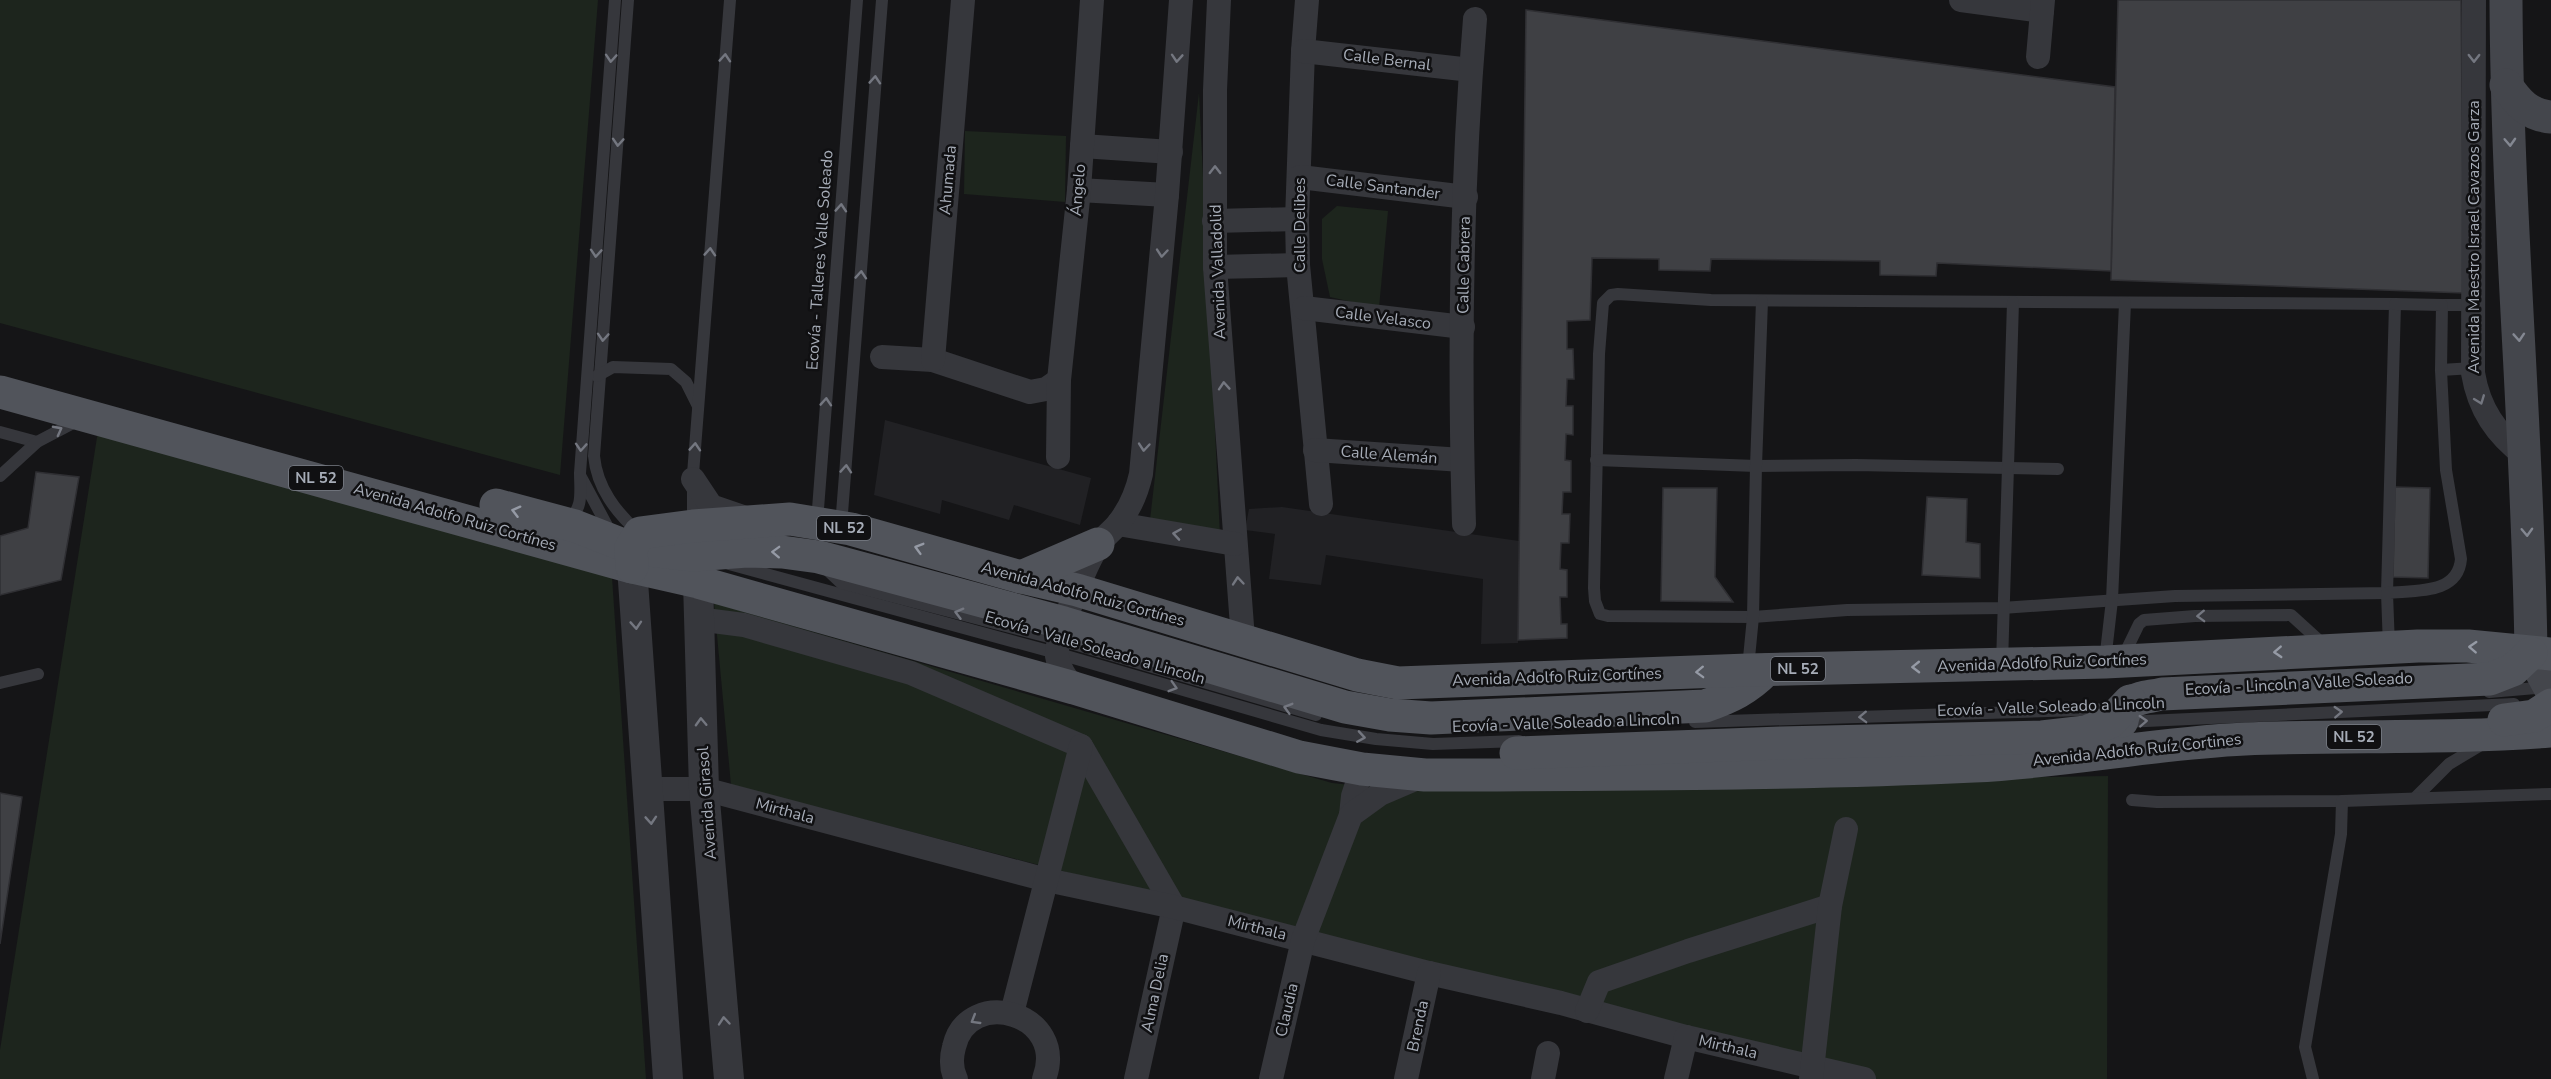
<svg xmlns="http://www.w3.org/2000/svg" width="2551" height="1079" viewBox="0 0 2551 1079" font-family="'Nunito Sans',sans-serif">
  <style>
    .built { fill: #212124 }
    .green { fill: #1d251d }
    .building { fill: #3f4044; stroke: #2f2f33; stroke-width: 1.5 }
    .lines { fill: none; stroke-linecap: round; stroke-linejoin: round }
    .service { stroke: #36373c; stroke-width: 12 }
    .minor { stroke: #36373c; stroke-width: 24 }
    .tertiary { stroke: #36373c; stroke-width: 30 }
    .secondary { stroke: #44464c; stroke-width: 33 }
    .primary { stroke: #51545b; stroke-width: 33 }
    .oneway { stroke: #747780 }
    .oneway2 { stroke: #848892 }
    .oneway3 { stroke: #959aa5 }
    .labels { text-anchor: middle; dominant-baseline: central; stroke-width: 5; stroke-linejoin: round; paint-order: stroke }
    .shield { fill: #101012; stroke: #797d86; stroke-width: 1.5 }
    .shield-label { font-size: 15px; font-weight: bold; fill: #a6acb7 }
    .street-label { font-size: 16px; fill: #a6acb7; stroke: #101012 }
  </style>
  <rect width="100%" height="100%" fill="#151517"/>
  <g class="built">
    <polygon points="885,420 1091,478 1080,525 1014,505 1009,520 942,500 940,514 874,495"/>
    <polygon points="1282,507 1519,541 1518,643 1481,644 1483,579 1326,555 1321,585 1269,579 1275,534 1245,530 1249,509"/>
  </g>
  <g class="green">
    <polygon points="0,0 598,0 560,475 0,323"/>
    <polygon points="1199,93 1220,536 1150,520"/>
    <polygon points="965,131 1066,136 1065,202 964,194"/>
    <polygon points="1337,206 1388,211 1379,308 1330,297 1322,259 1322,219"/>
    <polygon points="98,431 612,577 646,1079 0,1079 0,1050"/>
    <polygon points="714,603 1332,783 1388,789 2108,776 2107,1079 1873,1079 1778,1057 731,785"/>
  </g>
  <g class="building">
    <polygon points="2118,0 2461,0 2464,293 2111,280"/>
    <polygon points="1526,10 2115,87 2111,271 1937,263 1936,276 1880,275 1880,261 1711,259 1710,271 1659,270 1659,259 1592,258 1590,320 1567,321 1567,349 1573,349 1574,379 1567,379 1566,406 1573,406 1573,435 1566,434 1565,460 1571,461 1571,492 1563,492 1562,514 1570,514 1569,543 1561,543 1560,569 1567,570 1567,597 1560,597 1561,624 1567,624 1567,638 1518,640"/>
    <polygon points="36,472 79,477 61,580 0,595 0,536 28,528"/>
    <polygon points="2395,487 2430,488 2428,578 2393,577"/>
    <polygon points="1663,488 1717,488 1715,577 1733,602 1661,601"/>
    <polygon points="1927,497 1967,499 1966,542 1980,544 1980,578 1922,575"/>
    <polygon points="0,793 22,797 0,944"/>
  </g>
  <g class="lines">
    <g class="service">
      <path d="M628,0L594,456C597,488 616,512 639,533"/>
      <polygon points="1618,294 1711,300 2395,304 2387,593 2175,596 2002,608 1847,610 1753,617 1608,616 1600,614 1595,601 1594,588 1599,354 1603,303 1611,295"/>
      <polyline points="2442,305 2472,305"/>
      <polyline points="2441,370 2473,368"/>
      <polyline points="597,376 613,367 671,369 686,382 698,406"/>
      <polyline points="0,432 37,442"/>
      <polyline points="1596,460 1756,466 1856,465 2058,469"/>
      <polyline points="0,476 37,442 79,420"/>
      <polyline points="581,477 611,533"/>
      <path d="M567,520C584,510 580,491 580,473L615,0"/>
      <polyline points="817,522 857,0"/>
      <polyline points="693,525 693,474 730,0"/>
      <polyline points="841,526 882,0"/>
      <polyline points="729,564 1056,653 1321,730 1376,739 1433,744 1519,741"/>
      <polyline points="824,567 841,583 1060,640 1316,715"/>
      <path d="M2389,647L2387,593C2415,590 2458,595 2461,559L2446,470L2441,370L2442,305L2395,304"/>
      <polyline points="2123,657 2139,624 2144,620 2195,616 2291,615 2324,645"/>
      <polyline points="2105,661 2112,600 2125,303"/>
      <polyline points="2002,664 2013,302"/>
      <polyline points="1748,668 1753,617 1756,466 1762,301"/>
      <polyline points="0,683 38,674"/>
      <polyline points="2489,692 2547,687"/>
      <polyline points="1695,722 2112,709"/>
      <polyline points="2124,722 2514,704"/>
      <polyline points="2415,798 2449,764 2484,743"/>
      <polyline points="2132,800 2157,802 2342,801 2551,794"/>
      <polyline points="2313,1079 2305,1047 2341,834 2342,801"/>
    </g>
    <g class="minor">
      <polyline points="1219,0 1215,90 1215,267 1243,639"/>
      <polyline points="1307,0 1303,51 1297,219 1298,265 1321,504"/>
      <polyline points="1961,0 2042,11"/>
      <path d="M2474,0L2473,373C2479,409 2496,434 2525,456"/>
      <polyline points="1303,51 1471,70"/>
      <polyline points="2038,57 2043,0"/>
      <polyline points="1082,146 1171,152"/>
      <polyline points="1300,177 1466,197"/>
      <polyline points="1079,190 1167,195"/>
      <polyline points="1214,221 1297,219"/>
      <polyline points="1215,267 1298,265"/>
      <polyline points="1304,308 1463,327"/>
      <polyline points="882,357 933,360 1030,392 1046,389 1059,380"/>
      <polyline points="933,360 963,0"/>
      <polyline points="1315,450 1462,460"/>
      <polyline points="1058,457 1059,380 1079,190 1092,0"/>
      <polyline points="693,479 711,506 746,518"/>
      <polyline points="1118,524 1235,544"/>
      <path d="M1464,524C1459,356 1461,186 1475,19"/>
      <polyline points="697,619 744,625 911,673 1081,746 1174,907 1136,1079"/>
      <path d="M1074,688C1066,678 1059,669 1057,656C1055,638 1087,561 1099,544C1104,537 1112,531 1118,524C1129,510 1137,492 1141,474L1167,195L1181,0"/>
      <polyline points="649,789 704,789 1047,880 1174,907 1429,973 1561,1003 1686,1037 1864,1079"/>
      <polyline points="1351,815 1353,796 1362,769 1378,771"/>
      <polyline points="1587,1011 1599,982 1688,951 1830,906"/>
      <polyline points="1012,1013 1081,746"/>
      <path d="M956,1079C951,1069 951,1058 954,1047C968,985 1069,1013 1044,1079"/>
      <polyline points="1271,1079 1303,940 1351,815 1380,794 1422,776"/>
      <polyline points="1406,1079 1429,973"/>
      <polyline points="1543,1079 1548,1053"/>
      <polyline points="1676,1079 1686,1037"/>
      <polyline points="1811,1079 1830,906 1846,829"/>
    </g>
    <g class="tertiary">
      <polyline points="695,558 698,582 704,789 729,1079"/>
      <polyline points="632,567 668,1079"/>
    </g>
    <g class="secondary">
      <path d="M2506,0C2507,218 2528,435 2531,653L2551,690"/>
      <path d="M2506,85C2518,103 2529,115 2551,117"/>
    </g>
    <g class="primary">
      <path d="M0,392L632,567L698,582L1074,688L1299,757L1362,769L1425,775H1466C1635,774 1805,774 1974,766C2065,762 2155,743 2245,739C2347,735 2449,739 2551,731"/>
      <path d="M496,505L575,526L631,548L694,555L747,551L782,552L819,557L1064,623L1345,707L1390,715L1431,718L1705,706C1729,698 1748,689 1766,670"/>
      <polyline points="632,567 631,548 640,533 693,526 790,519 851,529 1021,577 1077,590 1357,675 1398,683 1748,670 2105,662 2418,646 2468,646 2551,654"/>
      <polyline points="1021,577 1098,544"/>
      <polyline points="2504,720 2534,716 2551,705"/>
      <path d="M2122,721C2127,696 2140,699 2162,694L2490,679L2513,670L2531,653"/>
      <polyline points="1516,753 1781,743 2042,737 2086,732 2110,722 2130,701"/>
    </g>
  </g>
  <defs><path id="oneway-chevron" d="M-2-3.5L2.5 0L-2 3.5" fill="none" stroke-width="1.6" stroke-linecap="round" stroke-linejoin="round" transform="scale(1.5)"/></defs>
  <g class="oneway">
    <use href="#oneway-chevron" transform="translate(611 58) rotate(94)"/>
    <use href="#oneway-chevron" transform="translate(725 58) rotate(-86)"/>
    <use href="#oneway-chevron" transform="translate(1177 58) rotate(94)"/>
    <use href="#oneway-chevron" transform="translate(2474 58) rotate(90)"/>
    <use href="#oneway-chevron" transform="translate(875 80) rotate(-86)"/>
    <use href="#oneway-chevron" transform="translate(618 142) rotate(94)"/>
    <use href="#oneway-chevron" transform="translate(1215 170) rotate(-90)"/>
    <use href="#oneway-chevron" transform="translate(841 208) rotate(-86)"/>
    <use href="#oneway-chevron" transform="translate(710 252) rotate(-86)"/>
    <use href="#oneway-chevron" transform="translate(596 253) rotate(94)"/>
    <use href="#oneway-chevron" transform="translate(1162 253) rotate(95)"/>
    <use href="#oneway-chevron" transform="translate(861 275) rotate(-86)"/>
    <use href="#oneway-chevron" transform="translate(603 337) rotate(94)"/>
    <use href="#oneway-chevron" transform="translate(1224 386) rotate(-94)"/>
    <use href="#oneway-chevron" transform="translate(2480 400) rotate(69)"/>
    <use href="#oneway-chevron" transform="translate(826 402) rotate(-86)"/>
    <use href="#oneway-chevron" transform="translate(58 430) rotate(-28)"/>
    <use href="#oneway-chevron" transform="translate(581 447) rotate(94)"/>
    <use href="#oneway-chevron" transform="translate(695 447) rotate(-86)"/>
    <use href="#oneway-chevron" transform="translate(1144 447) rotate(95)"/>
    <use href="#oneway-chevron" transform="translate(846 469) rotate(-86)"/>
    <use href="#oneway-chevron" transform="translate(1177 534) rotate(-171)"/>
    <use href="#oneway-chevron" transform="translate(1238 581) rotate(-95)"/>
    <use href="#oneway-chevron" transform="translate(959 613) rotate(-165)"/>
    <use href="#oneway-chevron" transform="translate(2201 616) rotate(178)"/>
    <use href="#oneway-chevron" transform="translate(636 625) rotate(86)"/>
    <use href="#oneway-chevron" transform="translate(1173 687) rotate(17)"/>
    <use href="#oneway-chevron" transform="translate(1288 708) rotate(-164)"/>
    <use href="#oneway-chevron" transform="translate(2338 712) rotate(-3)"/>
    <use href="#oneway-chevron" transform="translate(1863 717) rotate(178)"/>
    <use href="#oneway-chevron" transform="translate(2143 721) rotate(-3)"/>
    <use href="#oneway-chevron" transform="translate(701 722) rotate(-92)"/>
    <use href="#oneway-chevron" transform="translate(1361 737) rotate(9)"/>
    <use href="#oneway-chevron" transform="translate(651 820) rotate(86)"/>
    <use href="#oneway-chevron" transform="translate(975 1020) rotate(149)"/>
    <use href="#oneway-chevron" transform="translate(724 1021) rotate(-95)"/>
  </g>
  <g class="oneway2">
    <use href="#oneway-chevron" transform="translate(2510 142) rotate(87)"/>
    <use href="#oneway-chevron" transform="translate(2519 337) rotate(86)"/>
    <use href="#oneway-chevron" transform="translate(2527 532) rotate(88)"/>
  </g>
  <g class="oneway3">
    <use href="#oneway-chevron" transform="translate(516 511) rotate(-165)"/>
    <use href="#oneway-chevron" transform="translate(919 548) rotate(-164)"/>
    <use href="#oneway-chevron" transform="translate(776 552) rotate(-178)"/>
    <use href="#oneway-chevron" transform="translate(2473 647) rotate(-177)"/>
    <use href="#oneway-chevron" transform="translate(2278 652) rotate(177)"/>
    <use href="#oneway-chevron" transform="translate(1916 667) rotate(179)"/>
    <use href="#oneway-chevron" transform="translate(1700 672) rotate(178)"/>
  </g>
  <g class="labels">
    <g class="shield">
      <rect x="289" y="466" width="54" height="24" rx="4.5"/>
      <rect x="817" y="516" width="54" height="24" rx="4.5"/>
      <rect x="1771" y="657" width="54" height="24" rx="4.5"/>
      <rect x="2327" y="725" width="54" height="24" rx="4.5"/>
    </g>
    <g class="shield-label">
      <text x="316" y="478">NL 52</text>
      <text x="844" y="528">NL 52</text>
      <text x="1798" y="669">NL 52</text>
      <text x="2354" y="737">NL 52</text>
    </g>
    <g class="street-label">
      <text transform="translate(1387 60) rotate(7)">Calle Bernal</text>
      <text transform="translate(948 180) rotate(-85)">Ahumada</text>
      <text transform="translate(1383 187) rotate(7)">Calle Santander</text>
      <text transform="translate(1078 190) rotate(-85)">Ángelo</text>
      <text transform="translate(1300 225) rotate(-90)">Calle Delibes</text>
      <text transform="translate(2474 237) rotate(-90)">Avenida Maestro Israel Cavazos Garza</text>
      <text transform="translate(820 260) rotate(-86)">Ecovía - Talleres Valle Soleado</text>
      <text transform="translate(1464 265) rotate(-89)">Calle Cabrera</text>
      <text transform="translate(1218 272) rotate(-92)">Avenida Valladolid</text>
      <text transform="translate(1383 318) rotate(7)">Calle Velasco</text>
      <text transform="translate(1389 455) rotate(4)">Calle Alemán</text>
      <text transform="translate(455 517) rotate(16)">Avenida Adolfo Ruiz Cortínes</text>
      <text transform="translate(1083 594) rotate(15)">Avenida Adolfo Ruiz Cortínes</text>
      <text transform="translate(1095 648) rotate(16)">Ecovía - Valle Soleado a Lincoln</text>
      <text transform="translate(2042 663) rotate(-2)">Avenida Adolfo Ruiz Cortínes</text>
      <text transform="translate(1557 677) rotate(-2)">Avenida Adolfo Ruiz Cortínes</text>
      <text transform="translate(2299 684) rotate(-3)">Ecovía - Lincoln a Valle Soleado</text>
      <text transform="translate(2051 707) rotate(-2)">Ecovía - Valle Soleado a Lincoln</text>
      <text transform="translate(1566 723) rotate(-2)">Ecovía - Valle Soleado a Lincoln</text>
      <text transform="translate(2137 750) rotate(-6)">Avenida Adolfo Ruíz Cortines</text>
      <text transform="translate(707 803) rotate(-94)">Avenida Girasol</text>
      <text transform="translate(785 811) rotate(15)">Mirthala</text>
      <text transform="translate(1257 928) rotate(14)">Mirthala</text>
      <text transform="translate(1155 993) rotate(-78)">Alma Delia</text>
      <text transform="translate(1287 1010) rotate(-77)">Claudia</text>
      <text transform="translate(1418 1026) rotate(-78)">Brenda</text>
      <text transform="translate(1728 1047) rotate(13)">Mirthala</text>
    </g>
  </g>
</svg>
